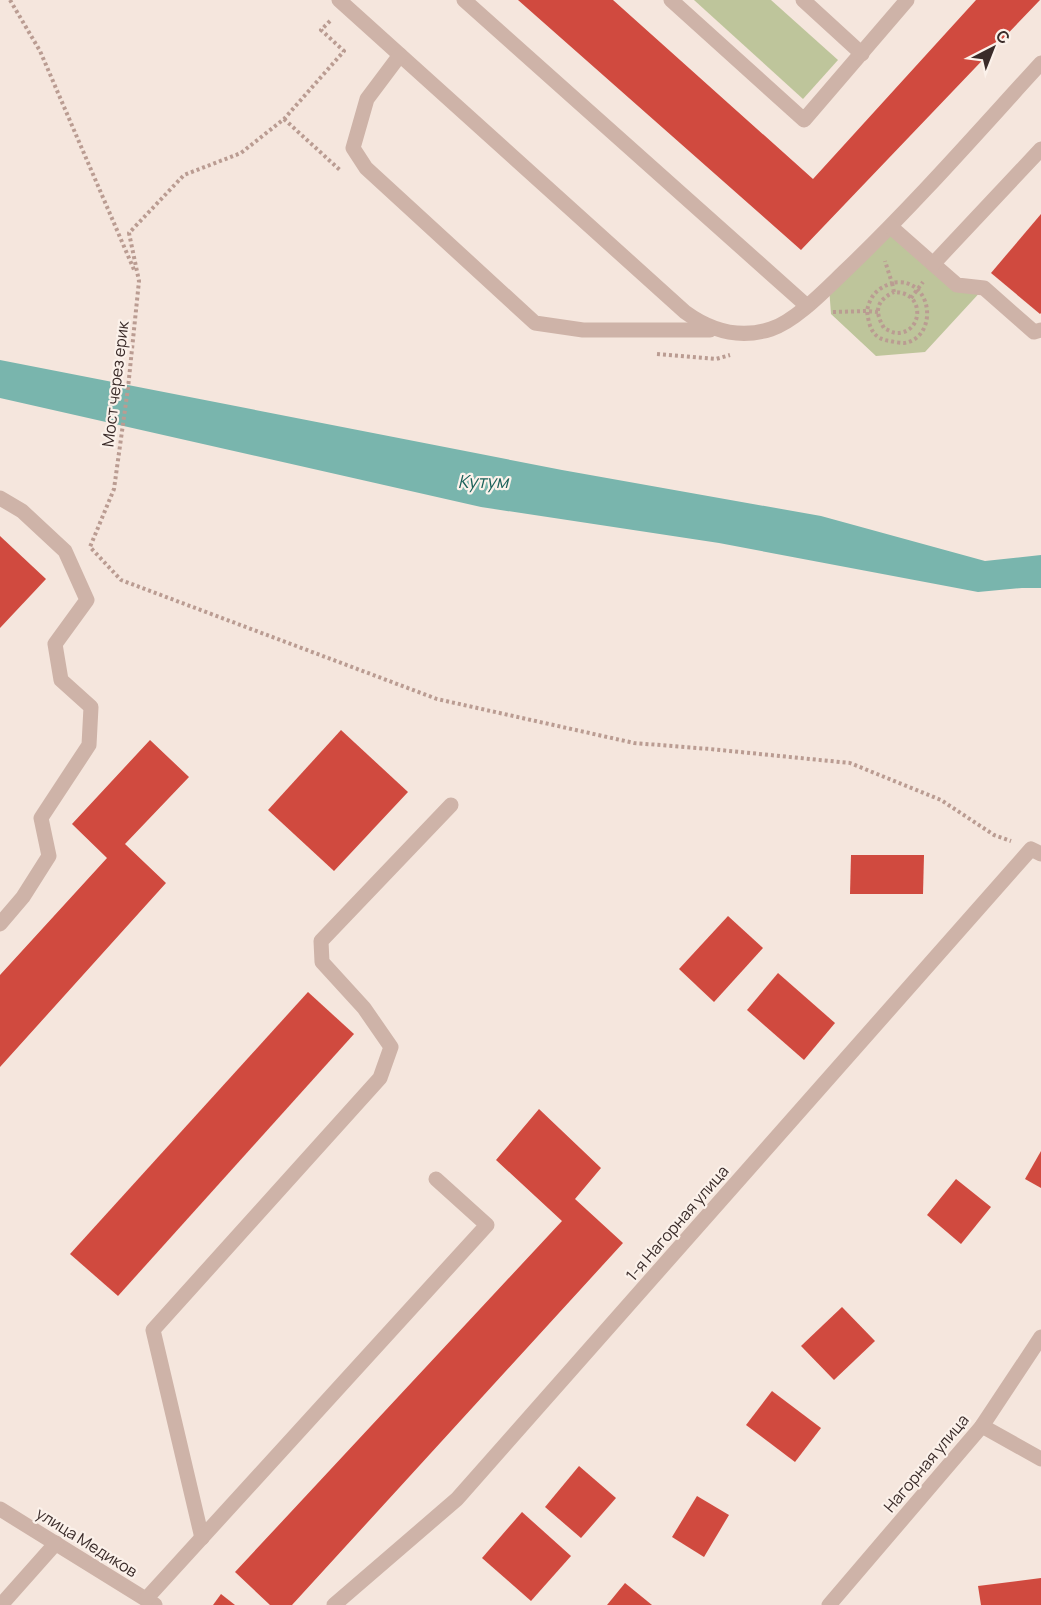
<svg xmlns="http://www.w3.org/2000/svg" width="1041" height="1605" viewBox="0 0 1041 1605" font-family="Manrope,sans-serif">
  <style>
    .green { fill: #bec59b }
    .water { fill: #79b5ad }
    .building { fill: #d04a3f }
    .lines { fill: none; stroke-linecap: round; stroke-linejoin: round }
    .path { stroke: #ba9c92; stroke-width: 4; stroke-dasharray: 3 3; stroke-linecap: butt }
    .minor { stroke: #ceb3a8; stroke-width: 15 }
    .labels { text-anchor: middle; dominant-baseline: central; stroke-width: 4.5; stroke-linejoin: round; paint-order: stroke }
    .street-label { font-size: 16px; fill: #3a2b29; stroke: #fbf1ea }
    .water-label { font-size: 18px; font-style: italic; fill: #1a6059; stroke: #fbf1ea }
  </style>
  <rect width="100%" height="100%" fill="#f5e6dd"/>
  <g class="green">
    <polygon points="694,0 771,0 838,60 803,99"/>
    <polygon points="891,227 957,285 984,288 925,352 876,356 831,314 829,287"/>
  </g>
  <polygon class="water" points="0,360 562,470 821,516 985,561 1041,555 1041,588 1022,588 978,592 719,543 481,507 0,398"/>
  <g class="building">
    <polygon points="518,0 613,0 813,179 976,0 1040,0 801,250"/>
    <polygon points="1041,214 1041,313 1040,314 991,273"/>
    <polygon points="0,536 46,579 0,628"/>
    <polygon points="341,730 408,792 334,871 268,810"/>
    <polygon points="150,740 189,777 125,844 166,883 0,1067 0,975 107,858 72,824"/>
    <polygon points="851,855 924,855 923,894 850,894"/>
    <polygon points="728,916 763,948 714,1002 679,969"/>
    <polygon points="778,973 835,1023 804,1060 747,1010"/>
    <polygon points="308,992 354,1034 118,1296 70,1254"/>
    <polygon points="539,1109 601,1168 575,1199 623,1243 292,1605 270,1605 235,1572 562,1221 496,1160"/>
    <polygon points="1041,1151 1041,1188 1025,1179"/>
    <polygon points="956,1179 991,1207 961,1244 927,1215"/>
    <polygon points="842,1307 875,1341 834,1380 801,1346"/>
    <polygon points="772,1391 821,1428 795,1462 746,1425"/>
    <polygon points="579,1466 616,1498 581,1538 545,1507"/>
    <polygon points="697,1496 729,1515 704,1557 672,1537"/>
    <polygon points="522,1512 571,1556 531,1601 482,1558"/>
    <polygon points="1041,1578 1041,1605 981,1605 978,1586"/>
    <polygon points="625,1583 652,1605 607,1605"/>
    <polygon points="221,1594 235,1605 213,1605"/>
  </g>
  <g class="lines">
    <g class="path">
      <polyline points="10,0 40,51 135,272"/>
      <polyline points="330,21 321,30 344,51 284,119 241,153 184,175 129,233 139,281 128,388 114,489 90,547 121,580 437,699 634,743 710,749 850,763 941,800 994,835 1011,841"/>
      <polyline points="284,119 341,171"/>
      <polyline points="911,298 923,282"/>
      <path d="M833,312L867,311C870,295 878,288 892,283L885,261"/>
      <path d="M878,312L867,311C869,326 872,339 890,341C894,342 900,343 904,343C934,339 935,291 906,283C902,282 896,282 892,283L894,292C926,292 923,333 897,333C893,333 888,330 884,328C874,311 876,301 894,292"/>
      <polyline points="657,354 716,359 730,355"/>
    </g>
    <g class="minor">
      <path d="M339,0L685,312C711,331 740,339 771,329C796,321 827,288 846,270C915,204 977,133 1041,63"/>
      <polyline points="464,0 807,306"/>
      <polyline points="671,0 804,120 907,0"/>
      <polyline points="803,0 862,54"/>
      <polyline points="400,55 367,99 353,148 366,168 535,323 583,330 710,330"/>
      <polyline points="891,227 957,285 984,288 1034,332 1041,330"/>
      <polyline points="933,264 1041,149"/>
      <polyline points="0,498 22,511 65,551 87,600 55,644 61,680 91,707 89,745 41,818 49,856 23,897 0,924"/>
      <polyline points="982,1426 1041,1459"/>
      <polyline points="0,1509 155,1605"/>
      <polyline points="202,1538 153,1330 380,1078 391,1047 364,1008 322,962 321,941 451,805"/>
      <polyline points="146,1599 487,1225 436,1179"/>
      <polyline points="1,1605 56,1543"/>
      <polyline points="334,1605 457,1499 1031,849 1041,854"/>
      <polyline points="829,1605 982,1426 1041,1337"/>
    </g>
  </g>
  <g class="labels">
    <g class="street-label">
      <text transform="translate(115 384) rotate(-83)">Мост через ерик</text>
      <text transform="translate(677 1223) rotate(-49)">1-я Нагорная улица</text>
      <text transform="translate(926 1463) rotate(-50)">Нагорная улица</text>
      <text transform="translate(87 1542) rotate(32)">улица Медиков</text>
    </g>
    <g class="water-label">
      <text x="483" y="481">Кутум</text>
    </g>
  </g>
  <g transform="translate(993 48) rotate(42)" stroke="#fbf1ea" stroke-width="4.5" paint-order="stroke">
  <path d="M0-4.5L10 22L0 15L-10 22Z" fill="#3a2b29"/>
  <text y="-9" font-size="16" font-weight="bold" text-anchor="middle" fill="#3a2b29">С</text>
  </g>
</svg>
